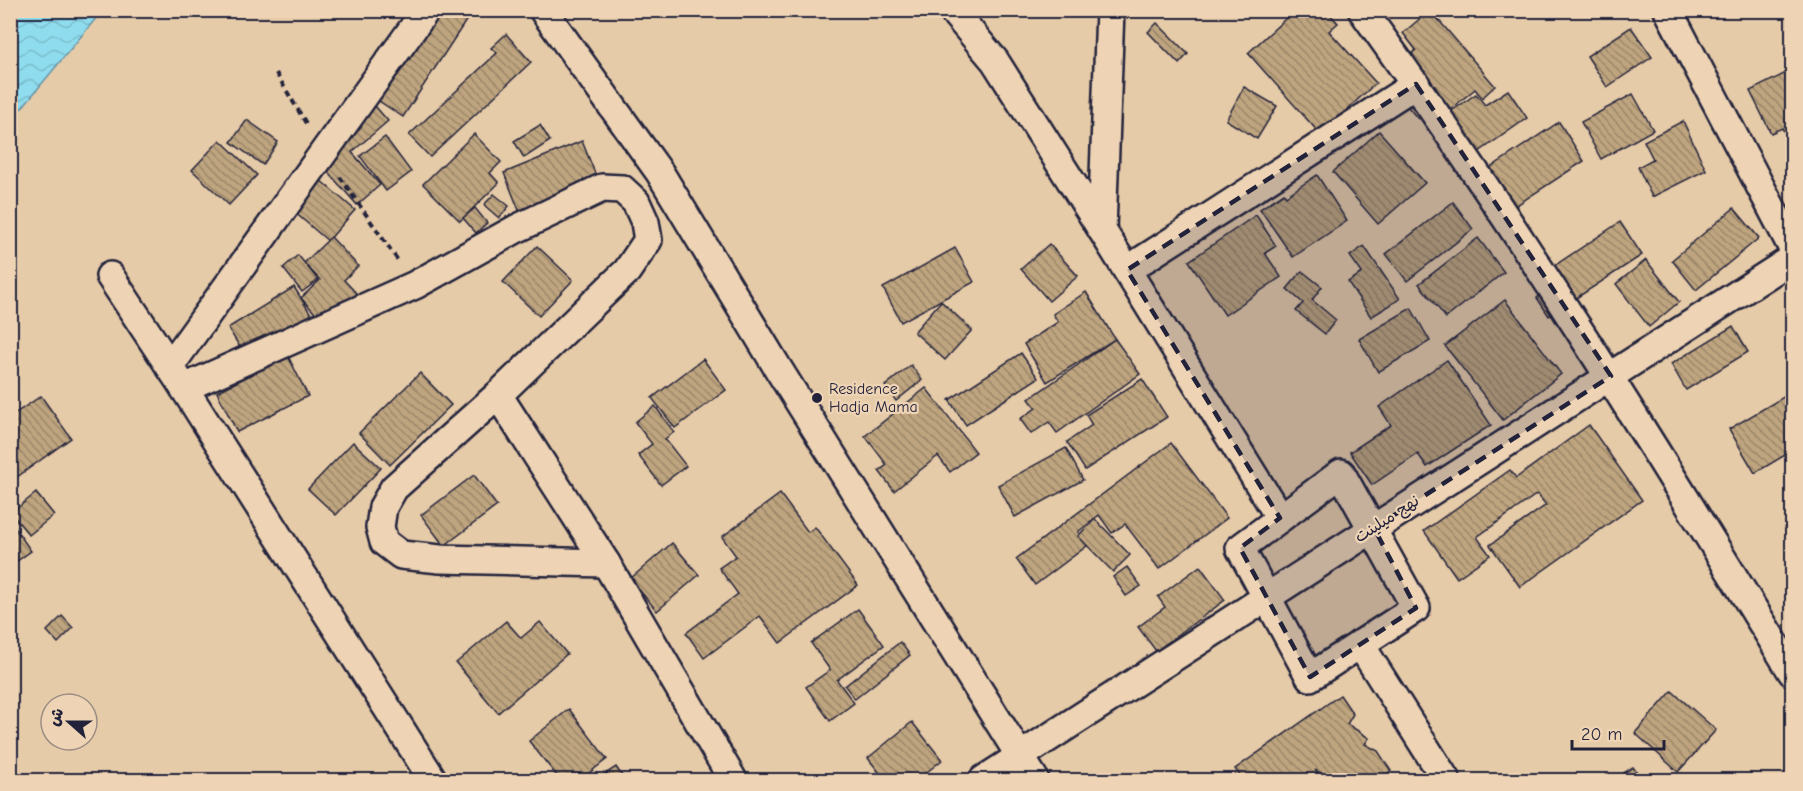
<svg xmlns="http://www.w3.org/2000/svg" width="1803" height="791" viewBox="0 0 1803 791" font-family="'Comic Neue','Playpen Sans Arabic',sans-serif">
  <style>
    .water { fill: url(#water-waves); stroke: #6392a6; stroke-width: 1.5 }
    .building { fill: url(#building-back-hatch); stroke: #22223b; stroke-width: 1.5 }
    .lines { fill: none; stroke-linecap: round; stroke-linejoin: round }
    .minor-casing { stroke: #22223b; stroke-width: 32 }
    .path { stroke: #22223b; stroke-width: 4; stroke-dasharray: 6 4.5; stroke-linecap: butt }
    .minor { stroke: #eed4b5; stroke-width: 27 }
    .marked { fill: #22223b; fill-opacity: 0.2; stroke: #22223b; stroke-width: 4.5; stroke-dasharray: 12 8; stroke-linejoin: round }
    .poi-dot { fill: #22223b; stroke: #eed4b5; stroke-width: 2 }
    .labels { text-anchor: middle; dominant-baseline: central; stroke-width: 4.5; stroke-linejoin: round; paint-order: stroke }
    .poi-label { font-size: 16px; fill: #22223b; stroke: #eed4b5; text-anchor: start }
    .street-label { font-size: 16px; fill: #22223b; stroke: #eed4b5 }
  </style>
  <defs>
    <pattern id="water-waves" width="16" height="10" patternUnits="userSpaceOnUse" patternTransform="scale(1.5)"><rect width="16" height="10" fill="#8edced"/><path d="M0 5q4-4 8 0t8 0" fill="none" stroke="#7abccc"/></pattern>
    <pattern id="building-back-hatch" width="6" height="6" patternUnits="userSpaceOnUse" patternTransform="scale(1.5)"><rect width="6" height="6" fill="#bfa57f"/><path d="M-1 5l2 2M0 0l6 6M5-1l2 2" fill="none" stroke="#9b8669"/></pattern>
  </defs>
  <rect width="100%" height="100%" fill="#e6cba8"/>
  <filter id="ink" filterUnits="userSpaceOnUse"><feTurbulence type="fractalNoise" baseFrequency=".0167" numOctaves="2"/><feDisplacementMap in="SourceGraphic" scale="12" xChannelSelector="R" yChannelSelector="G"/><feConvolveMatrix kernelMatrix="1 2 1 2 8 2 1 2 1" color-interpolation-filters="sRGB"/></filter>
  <g filter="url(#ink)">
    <polygon class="water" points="11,10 102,11 11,121 10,11"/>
    <g class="building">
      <polygon points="431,10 473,10 403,117 373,97"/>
      <polygon points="1295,10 1326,10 1338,23 1329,31 1376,83 1320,134 1248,53"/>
      <polygon points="1430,10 1495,86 1482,98 1475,89 1451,109 1443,99 1418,119 1398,95 1405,59 1416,50 1403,33"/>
      <polygon points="1157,23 1188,54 1179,64 1148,32"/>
      <polygon points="1631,27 1652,57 1607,87 1587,56"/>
      <polygon points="506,34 531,62 430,157 409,135 497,53 491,48"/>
      <polygon points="1792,70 1792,148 1782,128 1771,133 1750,91"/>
      <polygon points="1244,87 1277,106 1257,139 1226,120"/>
      <polygon points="1508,90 1527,118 1476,154 1443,117 1476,94 1485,105"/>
      <polygon points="1633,94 1653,130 1601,159 1581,122"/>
      <polygon points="375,106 388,121 352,152 380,185 357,205 315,157"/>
      <polygon points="247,120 278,142 263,165 231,142"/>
      <polygon points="1683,121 1706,170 1652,197 1638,167 1653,159 1644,141"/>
      <polygon points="1559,122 1584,161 1500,216 1475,178"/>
      <polygon points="540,125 550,141 524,158 514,141"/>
      <polygon points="1379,131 1425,183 1378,224 1333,172"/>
      <polygon points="474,134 501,162 490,173 499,183 460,221 423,184"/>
      <polygon points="385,137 411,172 386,191 360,156"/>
      <polygon points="220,140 257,175 229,205 192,170"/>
      <polygon points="582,141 601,188 521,215 504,173"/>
      <polygon points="313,174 355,210 328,241 286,205"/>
      <polygon points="1317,175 1347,221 1293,257 1260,209 1284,193 1286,196"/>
      <polygon points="494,194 509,206 499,218 484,205"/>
      <polygon points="1453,202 1473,229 1407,281 1386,254"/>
      <polygon points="475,208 487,223 476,233 463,218"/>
      <polygon points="1734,208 1759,238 1696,290 1672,260"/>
      <polygon points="1256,215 1276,246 1265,253 1281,277 1225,315 1189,261"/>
      <polygon points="1620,222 1642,255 1549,316 1537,298 1554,286 1545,272"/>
      <polygon points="331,237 358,266 344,280 357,294 326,325 301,298 320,280 304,263"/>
      <polygon points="1478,238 1504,272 1446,318 1419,284"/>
      <polygon points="1049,244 1078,276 1049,301 1021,269"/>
      <polygon points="537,246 573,280 539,316 503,282"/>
      <polygon points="1364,246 1400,299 1371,317 1348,282 1362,273 1350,256"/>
      <polygon points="955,248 974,282 901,322 883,288"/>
      <polygon points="298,255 318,280 302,292 283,268"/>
      <polygon points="1646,260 1679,302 1649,327 1616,284"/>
      <polygon points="1302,271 1322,287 1312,300 1336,320 1325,334 1296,311 1303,303 1287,289"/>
      <polygon points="294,287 314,319 248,360 228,328"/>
      <polygon points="1086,292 1115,339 1047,382 1024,344 1058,322 1053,314"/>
      <polygon points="1505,300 1561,374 1503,420 1445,346"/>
      <polygon points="941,301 972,330 945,360 914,332"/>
      <polygon points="1411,308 1430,341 1378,372 1359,339"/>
      <polygon points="1733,326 1748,352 1686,390 1671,364"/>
      <polygon points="1115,339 1140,374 1057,433 1049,422 1031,434 1020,419 1036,408 1029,399"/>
      <polygon points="1021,353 1038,378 966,425 949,400"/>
      <polygon points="288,356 308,396 237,432 217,392"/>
      <polygon points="703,359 726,390 675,428 652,398"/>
      <polygon points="1447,360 1491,425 1427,467 1418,454 1372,485 1350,452 1391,425 1379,407"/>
      <polygon points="911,365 922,380 896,401 885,386"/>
      <polygon points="420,373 451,405 390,465 359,433"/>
      <polygon points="1142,379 1167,417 1085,470 1067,442 1092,425 1086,415"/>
      <polygon points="926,388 976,452 950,472 938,456 894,491 879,471 887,465 865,436"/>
      <polygon points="1792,392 1792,451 1755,473 1729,429"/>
      <polygon points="41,396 71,438 10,482 10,417"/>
      <polygon points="655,406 674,432 665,439 686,466 661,485 638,455 652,444 635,422"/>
      <polygon points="1589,425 1642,500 1520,587 1490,545 1546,505 1537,494 1477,537 1490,555 1457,578 1424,531 1510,470 1516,478"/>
      <polygon points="353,442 381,468 336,515 308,489"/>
      <polygon points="1171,443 1227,518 1159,569 1125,524 1112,533 1099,515 1078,532 1088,545 1035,585 1016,559"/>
      <polygon points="1066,448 1083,480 1015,517 998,485"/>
      <polygon points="474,475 497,506 444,546 421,515"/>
      <polygon points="36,493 54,515 29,535 11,513"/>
      <polygon points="780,494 808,532 815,527 858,585 780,643 760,616 704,658 686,633 738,594 719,568 736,556 722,537"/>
      <polygon points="1095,519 1130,555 1113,572 1078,536"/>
      <polygon points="10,521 31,551 10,566"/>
      <polygon points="672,543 699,575 657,611 630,579"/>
      <polygon points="1200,566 1225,600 1156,651 1138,627 1165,607 1158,597"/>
      <polygon points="1127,567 1141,586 1126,596 1113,577"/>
      <polygon points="858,609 884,645 837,680 854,703 830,721 806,687 830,670 811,643"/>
      <polygon points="62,616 73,628 58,643 47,631"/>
      <polygon points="506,621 521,638 540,622 567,654 498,713 456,663"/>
      <polygon points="900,642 910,655 855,699 845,686"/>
      <polygon points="1672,691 1716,730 1678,772 1635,733"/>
      <polygon points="1340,695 1353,714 1347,724 1369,738 1365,744 1378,751 1391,771 1377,780 1332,780 1315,770 1323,780 1243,780 1235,769"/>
      <polygon points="569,709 607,759 580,780 560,780 529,741"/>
      <polygon points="912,722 942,760 917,780 885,780 868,758"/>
      <polygon points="616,767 625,780 596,780"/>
      <polygon points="1633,767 1642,780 1613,780"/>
    </g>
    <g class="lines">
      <g class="minor-casing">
        <g id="minor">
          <polyline points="543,10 660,173 779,370 1035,780"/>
          <polyline points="952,10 995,61 1102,230"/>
          <polyline points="1110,10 1102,230 1280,518"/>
          <path d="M1362,10C1517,224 1655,448 1792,672"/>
          <polyline points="1668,10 1792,247"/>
          <polyline points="1127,270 1416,84"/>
          <polyline points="110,276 184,388 433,780"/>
          <polyline points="170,366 426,10"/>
          <polyline points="184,388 415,285 516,229 602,188 622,189 636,202 645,222 648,240 627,271 498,395 394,488 383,507 380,527 384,542 401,555 440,559 606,563"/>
          <polyline points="498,395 606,563 733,780"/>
          <polygon points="1341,473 1416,608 1310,677 1240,548"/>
          <polyline points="1360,644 1446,780"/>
          <polyline points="983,780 1792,259"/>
        </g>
      </g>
      <g class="path">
        <polyline points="276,73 307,125"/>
        <polyline points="340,177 399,262"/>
      </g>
      <use href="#minor" class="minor"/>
    </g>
  </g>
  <path class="marked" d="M1416,84L1611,376L1374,528L1416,608L1310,677L1240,548L1280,518L1127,270Z"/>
  <circle class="poi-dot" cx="817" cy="398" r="6"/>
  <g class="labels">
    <g class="poi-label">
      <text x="829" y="389">Residence<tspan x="829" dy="18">Hadja Mama</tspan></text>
    </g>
    <g class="street-label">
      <text transform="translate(1387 519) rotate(-33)">نهج ميلينت</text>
    </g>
  </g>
  <rect width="1803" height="791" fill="none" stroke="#eed4b5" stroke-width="36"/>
  <rect x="18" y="18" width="1767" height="755" fill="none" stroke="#22223b" stroke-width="2" filter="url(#ink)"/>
  <g transform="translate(69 722) rotate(291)"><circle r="28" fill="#eed4b5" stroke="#9c8d84" stroke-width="1.5"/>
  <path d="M0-4.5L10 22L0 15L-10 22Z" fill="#22223b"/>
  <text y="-9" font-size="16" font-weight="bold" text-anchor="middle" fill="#22223b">ش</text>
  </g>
  <path d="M1572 740v9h92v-9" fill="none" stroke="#22223b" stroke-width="3"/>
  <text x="1581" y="740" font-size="18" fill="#22223b" stroke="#eed4b5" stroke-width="4.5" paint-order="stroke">20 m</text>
</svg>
